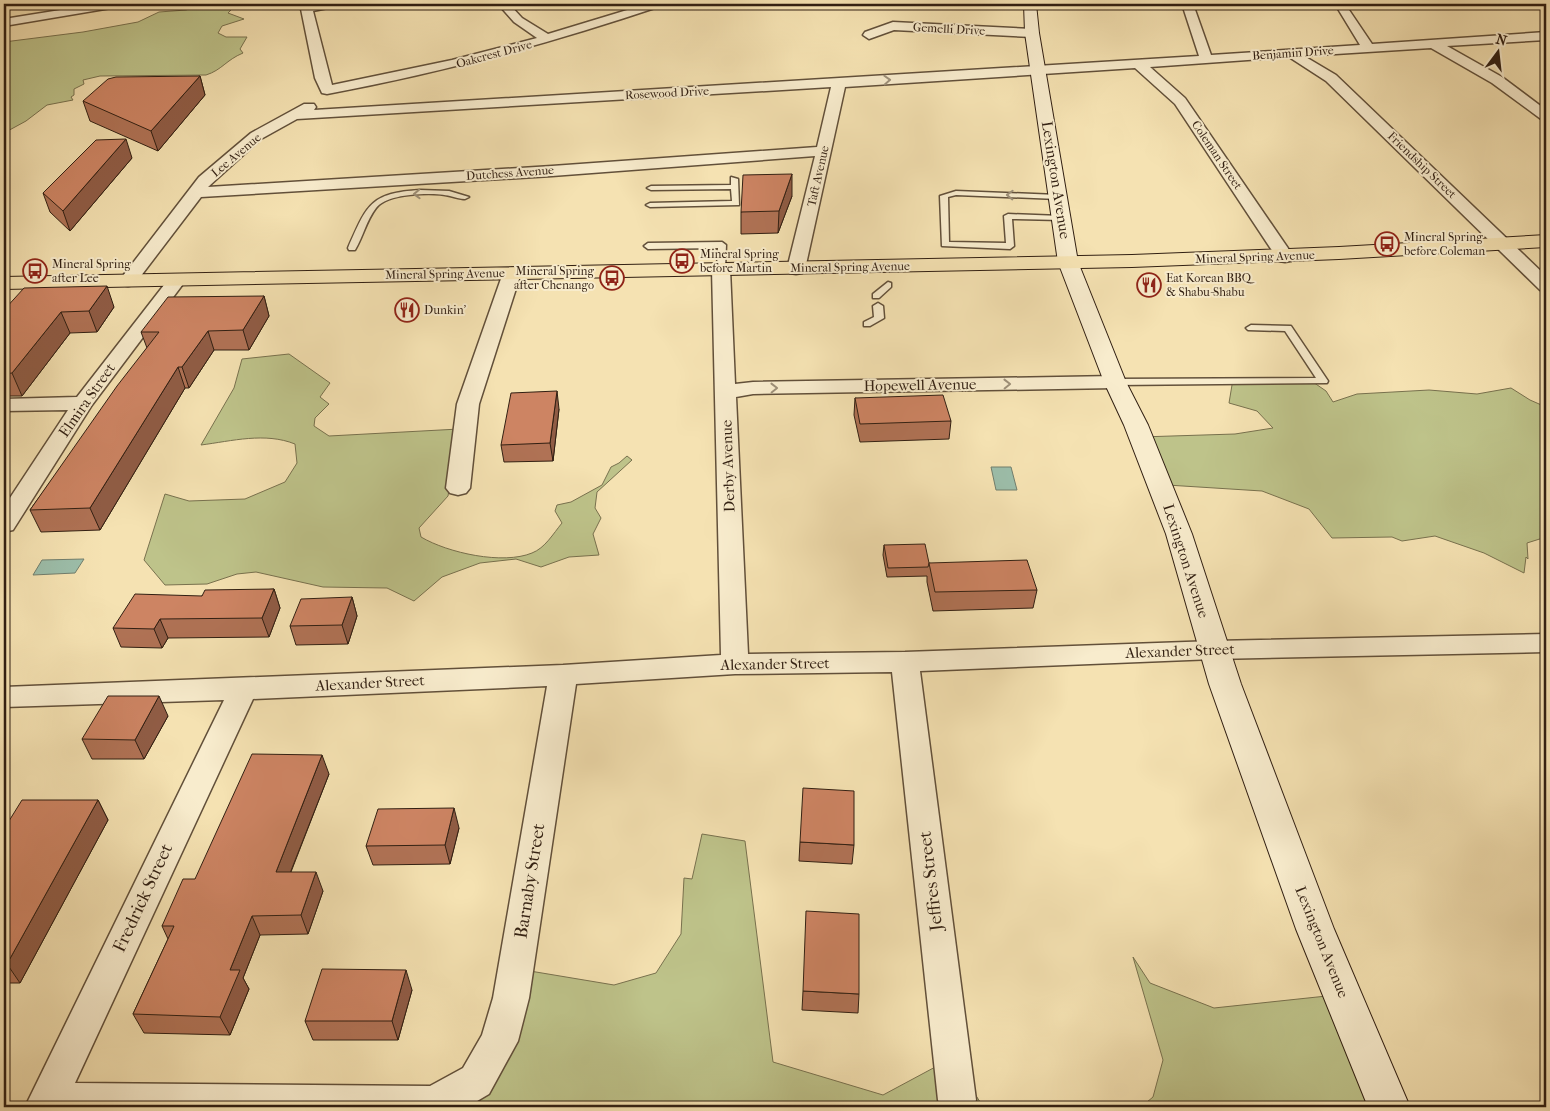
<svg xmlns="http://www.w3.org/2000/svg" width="1550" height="1111" viewBox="0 0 1550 1111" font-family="'IM FELL French Canon',serif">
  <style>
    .green { fill: #bec38a; stroke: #78714e }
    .water { fill: #9cbeaa; stroke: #717e6d }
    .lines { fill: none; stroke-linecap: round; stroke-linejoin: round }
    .lane-casing { stroke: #62503a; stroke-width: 3 }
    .street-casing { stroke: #62503a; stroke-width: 3 }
    .secondary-casing { stroke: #311f12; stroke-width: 2 }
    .primary-casing { stroke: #311f12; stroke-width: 2 }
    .lane { fill: #f8eccd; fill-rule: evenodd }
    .street { fill: #f8eccd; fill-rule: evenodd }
    .secondary { fill: #f8eccd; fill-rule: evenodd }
    .primary { fill: #f5e2b2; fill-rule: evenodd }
    .wall { fill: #b07255; stroke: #311f12 }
    .shaded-wall { fill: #905c45; stroke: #311f12 }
    .building { fill: #cd8463; stroke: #311f12 }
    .oneway { stroke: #9e9079 }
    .labels { text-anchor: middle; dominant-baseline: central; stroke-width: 4; stroke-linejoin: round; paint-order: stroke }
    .far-street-label { font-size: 12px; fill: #311f12; stroke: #f8eccd }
    .far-poi-label { font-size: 12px; fill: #311f12; stroke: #f8eccd; text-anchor: start }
    .street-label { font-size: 15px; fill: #311f12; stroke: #f8eccd }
    .near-street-label { font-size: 18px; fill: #311f12; stroke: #f8eccd }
  </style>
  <rect width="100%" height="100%" fill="#f5e2b2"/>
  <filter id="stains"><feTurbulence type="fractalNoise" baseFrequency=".004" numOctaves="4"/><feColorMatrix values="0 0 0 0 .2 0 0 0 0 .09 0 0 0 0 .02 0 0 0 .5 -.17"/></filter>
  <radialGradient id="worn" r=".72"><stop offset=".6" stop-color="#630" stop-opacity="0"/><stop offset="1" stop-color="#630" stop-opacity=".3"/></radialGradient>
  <g class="green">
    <path d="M206,4H234V7L228,13L244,19L222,26L218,33L226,37H247L240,49L243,53C226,60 222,70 206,75L100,76L83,80L84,84L74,89V95L71,97L73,100L47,105L26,121L4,133V42L83,32L138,22L159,12L186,10Z"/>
    <path d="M289,354L330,383L320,397L329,404L315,418L314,426L329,436L459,429L448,496L419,528L421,537C448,553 503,565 532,553C545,548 553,534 562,523L555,511L557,505L571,502L602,485L611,467L619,463L627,456L632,460L597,492L595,508L601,518L593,534L599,555L569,557L541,567L516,559L480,563L442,577L414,601L387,588L323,587L256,572L237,574L207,584L165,585L144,560L165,494L189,501L245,499L285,482L297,463L295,444C265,432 232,441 201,445L234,388L242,359Z"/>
    <polygon points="1233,379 1310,380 1326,391 1333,402 1357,394 1429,390 1477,394 1511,388 1530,400 1546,407 1546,537 1527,543 1528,559 1526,557 1524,573 1484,553 1435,536 1402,541 1392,537 1332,538 1309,509 1262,491 1167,485 1140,437 1235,434 1273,428 1257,411 1229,403"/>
    <polygon points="702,834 745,841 773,1062 883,1095 952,1058 982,1105 993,1107 440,1107 472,1086 518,969 614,985 656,973 681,934 684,878 692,879"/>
    <polygon points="1133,957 1150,983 1214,1008 1336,995 1383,1107 1141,1107 1153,1097 1163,1060"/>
  </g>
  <g class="water">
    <polygon points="991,467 1011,467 1017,490 996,490"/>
    <polygon points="84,559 75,573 33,575 42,560"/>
  </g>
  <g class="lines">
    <g class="lane-casing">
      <g id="lane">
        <polygon points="731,177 738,179 739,205 650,207 646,205 650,203 732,201 731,189 651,190 647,188 651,186 731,185"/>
        <path d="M420,190L449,191L469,197L465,199C460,199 455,197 450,196C433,192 387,193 376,208C366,221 363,237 355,250H349L348,248C367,205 370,193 420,190Z"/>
        <polygon points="956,191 1058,195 1062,197 1058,199 956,195 948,197 949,242 1006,243 1004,216 1008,214 1061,216 1065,218 1061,220 1012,219 1014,246 1010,249 942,246 940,196"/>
        <polygon points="722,242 726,245 725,269 721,272 717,269 718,248 648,249 644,246 648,243"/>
        <polygon points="888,282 891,283 891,287 879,298 873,298 873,294"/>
        <polygon points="878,303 883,306 884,318 870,326 864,326 864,322 874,317 873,306"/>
        <polygon points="1251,325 1291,326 1328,381 1327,383 1115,385 1110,382 1115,379 1316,378 1285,331 1248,330 1246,328"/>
      </g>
    </g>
    <g class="street-casing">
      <g id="street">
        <polygon points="98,4 123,4 117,7 4,26 4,19"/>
        <path d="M317,4H340L338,6L313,11L332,85L452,60L537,38L514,22L498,4H509L522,18L548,34L647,4H663L661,6C551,43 441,73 327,94L322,93L315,78L301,9L303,7Z"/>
        <path d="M1182,4H1193L1211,55L1360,45L1335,4H1345L1372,44L1546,32V40L1447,46L1502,77L1546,110V120L1541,119L1492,83L1431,48L1304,56L1336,75L1546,276V291L1540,290L1326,81L1289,57L1150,67L1185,98L1294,257L1291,261L1285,262L1279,261L1175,104L1135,68L845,87L805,269L802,273L796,274L790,273L787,269L815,156L552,176L201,197L134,285L128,286L122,285L119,281L199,177L251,133L304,104H314L316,107L314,110L1199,56ZM831,87L817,147L552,166L208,187L261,139L297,119Z"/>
        <polygon points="893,22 1032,29 1038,33 1032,37 894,30 869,39 863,35 865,32"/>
        <path d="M721,264L727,265L730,269L735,384L753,382L1115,376L1122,378L1125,382L1122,386L1115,388L753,394L736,397L748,654L905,652L1214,641L1546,634V652L1214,659L920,671L976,1100L973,1107H941L938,1100L892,672L735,674L576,684L529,998L518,1041L489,1094L467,1107H25L224,700L4,707V687L563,665L721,655L712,269L715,265ZM547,686L493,998L482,1035L463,1068L430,1086L75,1083L253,699Z"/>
        <polygon points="512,268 518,269 521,273 479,404 470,488 466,493 458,495 450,493 446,488 457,404 503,273 506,269"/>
        <polygon points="177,275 183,276 186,280 92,405 13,530 4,532 4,507 68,410 4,411 4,399 77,397 171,276"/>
      </g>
    </g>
    <g class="secondary-casing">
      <polygon id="secondary" points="1024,4 1036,4 1039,33 1078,262 1126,382 1148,425 1192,534 1241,684 1334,929 1410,1107 1368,1107 1296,929 1209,684 1166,534 1124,425 1104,382 1058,262 1025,33"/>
    </g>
    <g class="primary-casing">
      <polygon id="primary" points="1546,235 1546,247 1339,259 1132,267 4,289 4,277 1132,255 1339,247"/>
    </g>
    <use href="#lane" class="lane"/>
    <use href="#street" class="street"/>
    <use href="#secondary" class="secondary"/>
    <use href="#primary" class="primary"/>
  </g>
  <g class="wall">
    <polygon points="200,76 205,95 158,151 90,121 83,101"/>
    <polygon points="132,158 70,231 50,212 43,193"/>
    <polygon points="792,196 778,233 741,234 741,212"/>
    <polygon points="264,296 269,316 249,350 214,350 189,388 185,388 100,530 41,532 30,510 147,348 141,332"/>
    <polygon points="114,307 97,332 70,333 22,396 4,396 4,310"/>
    <polygon points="855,398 951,421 949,439 860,442 854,415"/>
    <polygon points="559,409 553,461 504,462 501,445"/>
    <polygon points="884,545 929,563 1037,590 1033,608 933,611 927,582 927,576 887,577 883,555"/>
    <polygon points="274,589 280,608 269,637 168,638 162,648 121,647 113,628 202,596"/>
    <polygon points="352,597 357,616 348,644 296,645 290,626"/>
    <polygon points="168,716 144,759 92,759 82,739"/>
    <polygon points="329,774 291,872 323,891 308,934 260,935 243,978 249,989 230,1035 144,1033 133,1014 168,939 162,926 195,879"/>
    <polygon points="98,800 108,820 20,983 4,983 4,829"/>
    <polygon points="459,828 450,864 373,865 366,846"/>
    <polygon points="800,842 854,845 852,864 799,861"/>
    <polygon points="412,990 398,1040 313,1040 305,1021"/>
    <polygon points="803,991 859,994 858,1013 802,1010"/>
  </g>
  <g class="shaded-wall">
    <polygon points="200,76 205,95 158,151 151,131"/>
    <polygon points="126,139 132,158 70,231 63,211"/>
    <polygon points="792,174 792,196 778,233 779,211"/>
    <polygon points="107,286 114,307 97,332 89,311"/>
    <polygon points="264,296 269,316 249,350 243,330"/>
    <polygon points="61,312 70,333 22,396 12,373"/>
    <polygon points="208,331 214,350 189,388 182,367"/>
    <polygon points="178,367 185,388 100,530 90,508"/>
    <polygon points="557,391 559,409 553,461 550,443"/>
    <polygon points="274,589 280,608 269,637 262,618"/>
    <polygon points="352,597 357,616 348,644 342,625"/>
    <polygon points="160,619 168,638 162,648 154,629"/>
    <polygon points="159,696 168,716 144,759 135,740"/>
    <polygon points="322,755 329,774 283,891 276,872"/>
    <polygon points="98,800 108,820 20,983 7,964"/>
    <polygon points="454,808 459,828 450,864 445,845"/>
    <polygon points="316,872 323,891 308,934 301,915"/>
    <polygon points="252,916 260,935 243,978 249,989 230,1035 220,1017 230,970"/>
    <polygon points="406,970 412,990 398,1040 392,1021"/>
  </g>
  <g class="building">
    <polygon points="200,76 151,131 83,101 108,79 116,77"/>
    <polygon points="126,139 63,211 43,193 96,140"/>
    <polygon points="792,174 779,211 741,212 743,175"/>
    <polygon points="107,286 89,311 61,312 12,373 4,374 4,310 24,288"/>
    <polygon points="264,296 243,330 208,331 182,367 178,367 90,508 30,510 117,386 159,332 141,332 168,297"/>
    <polygon points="557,391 550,443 501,445 511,393"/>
    <polygon points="943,395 951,421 860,424 855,398"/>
    <polygon points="925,544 929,563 928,567 888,568 884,545"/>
    <polygon points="1027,560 1037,590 935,592 929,563"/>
    <polygon points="274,589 262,618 160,619 154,629 113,628 135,594 202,596 205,590"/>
    <polygon points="352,597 342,625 290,626 301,599"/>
    <polygon points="108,696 159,696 135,740 82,739"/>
    <polygon points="252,754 322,755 276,872 316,872 301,915 252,916 230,970 240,970 220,1017 133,1014 174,926 162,926 183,879 195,879"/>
    <polygon points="803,788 854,791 854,845 800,842"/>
    <polygon points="22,800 98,800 7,964 4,964 4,829"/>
    <polygon points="454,808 445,845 366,846 378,809"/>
    <polygon points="806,911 859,914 859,994 803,991"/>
    <polygon points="322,969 406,970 392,1021 305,1021"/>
  </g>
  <defs><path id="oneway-chevron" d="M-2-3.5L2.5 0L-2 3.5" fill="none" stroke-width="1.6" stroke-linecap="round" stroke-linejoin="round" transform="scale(1.25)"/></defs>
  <g class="oneway">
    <use href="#oneway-chevron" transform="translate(887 80) rotate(-3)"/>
    <use href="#oneway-chevron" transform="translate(417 194) rotate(178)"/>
    <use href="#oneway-chevron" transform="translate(1010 195) rotate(-178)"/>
    <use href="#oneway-chevron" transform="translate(1007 384) rotate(-1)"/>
    <use href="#oneway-chevron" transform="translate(774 388) rotate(-1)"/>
  </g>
  <defs>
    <g id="bus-ring" transform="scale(1.25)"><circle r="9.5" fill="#f8eccd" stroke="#8f2418" stroke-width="1.5"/><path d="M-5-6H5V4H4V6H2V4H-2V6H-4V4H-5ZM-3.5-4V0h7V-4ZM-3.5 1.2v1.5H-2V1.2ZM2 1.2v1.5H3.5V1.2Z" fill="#8f2418"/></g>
    <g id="restaurant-ring" transform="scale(1.25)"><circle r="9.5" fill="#f8eccd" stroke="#8f2418" stroke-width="1.5"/><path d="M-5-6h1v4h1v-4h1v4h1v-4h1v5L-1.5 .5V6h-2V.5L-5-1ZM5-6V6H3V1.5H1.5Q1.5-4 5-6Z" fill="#8f2418"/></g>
  </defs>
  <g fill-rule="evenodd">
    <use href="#bus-ring" x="1387" y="244"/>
    <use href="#bus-ring" x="682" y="261"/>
    <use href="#bus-ring" x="35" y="271"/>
    <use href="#bus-ring" x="612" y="278"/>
    <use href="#restaurant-ring" x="1149" y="285"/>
    <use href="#restaurant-ring" x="407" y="310"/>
  </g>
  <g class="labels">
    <g class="far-street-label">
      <text transform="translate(949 29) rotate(3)">Gemelli Drive</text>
      <text transform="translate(1293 53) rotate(-4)">Benjamin Drive</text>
      <text transform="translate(494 54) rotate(-15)">Oakcrest Drive</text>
      <text transform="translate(667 93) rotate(-3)">Rosewood Drive</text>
      <text transform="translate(236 155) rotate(-40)">Lee Avenue</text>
      <text transform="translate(1217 155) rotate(56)">Coleman Street</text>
      <text transform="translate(1422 165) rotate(44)">Friendship Street</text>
      <text transform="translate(510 173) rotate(-4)">Dutchess Avenue</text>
      <text transform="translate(818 176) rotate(-77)">Taft Avenue</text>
      <text transform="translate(1255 257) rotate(-2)">Mineral Spring Avenue</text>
      <text transform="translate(850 267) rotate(-1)">Mineral Spring Avenue</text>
      <text transform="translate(445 274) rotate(-1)">Mineral Spring Avenue</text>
    </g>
    <g class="far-poi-label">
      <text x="1404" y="237">Mineral Spring<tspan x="1404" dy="14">before Coleman</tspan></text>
      <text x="700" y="254">Mineral Spring<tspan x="700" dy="14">before Martin</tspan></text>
      <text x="52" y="264">Mineral Spring<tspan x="52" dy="14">after Lee</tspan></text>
      <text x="594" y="271" text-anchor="end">Mineral Spring<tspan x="594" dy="14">after Chenango</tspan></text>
      <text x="1166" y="278">Eat Korean BBQ<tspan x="1166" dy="14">&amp; Shabu-Shabu</tspan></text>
      <text x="424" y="310">Dunkin'</text>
    </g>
    <g class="street-label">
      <text transform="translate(1056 180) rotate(81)">Lexington Avenue</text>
      <text transform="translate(920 385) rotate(-1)">Hopewell Avenue</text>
      <text transform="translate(87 400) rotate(-55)">Elmira Street</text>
      <text transform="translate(728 466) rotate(-92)">Derby Avenue</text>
      <text transform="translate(1186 561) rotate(72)">Lexington Avenue</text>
      <text transform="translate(1180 651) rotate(-2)">Alexander Street</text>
      <text transform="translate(775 664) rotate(-1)">Alexander Street</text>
      <text transform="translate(370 683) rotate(-3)">Alexander Street</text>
      <text transform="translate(1322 942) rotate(68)">Lexington Avenue</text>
    </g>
    <g class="near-street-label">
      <text transform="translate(530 881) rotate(-81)">Barnaby Street</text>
      <text transform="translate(931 881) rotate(-97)">Jeffres Street</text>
      <text transform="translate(143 898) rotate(-65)">Fredrick Street</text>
    </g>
  </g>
  <rect width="1550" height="1111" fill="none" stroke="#f5e2b2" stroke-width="20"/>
  <rect x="5" y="5" width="1540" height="1101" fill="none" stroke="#311f12" stroke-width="2.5"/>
  <rect x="10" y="10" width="1530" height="1091" fill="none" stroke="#311f12"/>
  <g transform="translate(1498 52) rotate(15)" stroke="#f8eccd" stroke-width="4" paint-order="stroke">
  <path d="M0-4L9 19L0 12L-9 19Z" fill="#311f12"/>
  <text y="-8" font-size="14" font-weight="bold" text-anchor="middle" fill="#311f12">N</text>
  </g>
  <rect width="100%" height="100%" filter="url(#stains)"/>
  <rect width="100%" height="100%" fill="url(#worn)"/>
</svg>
